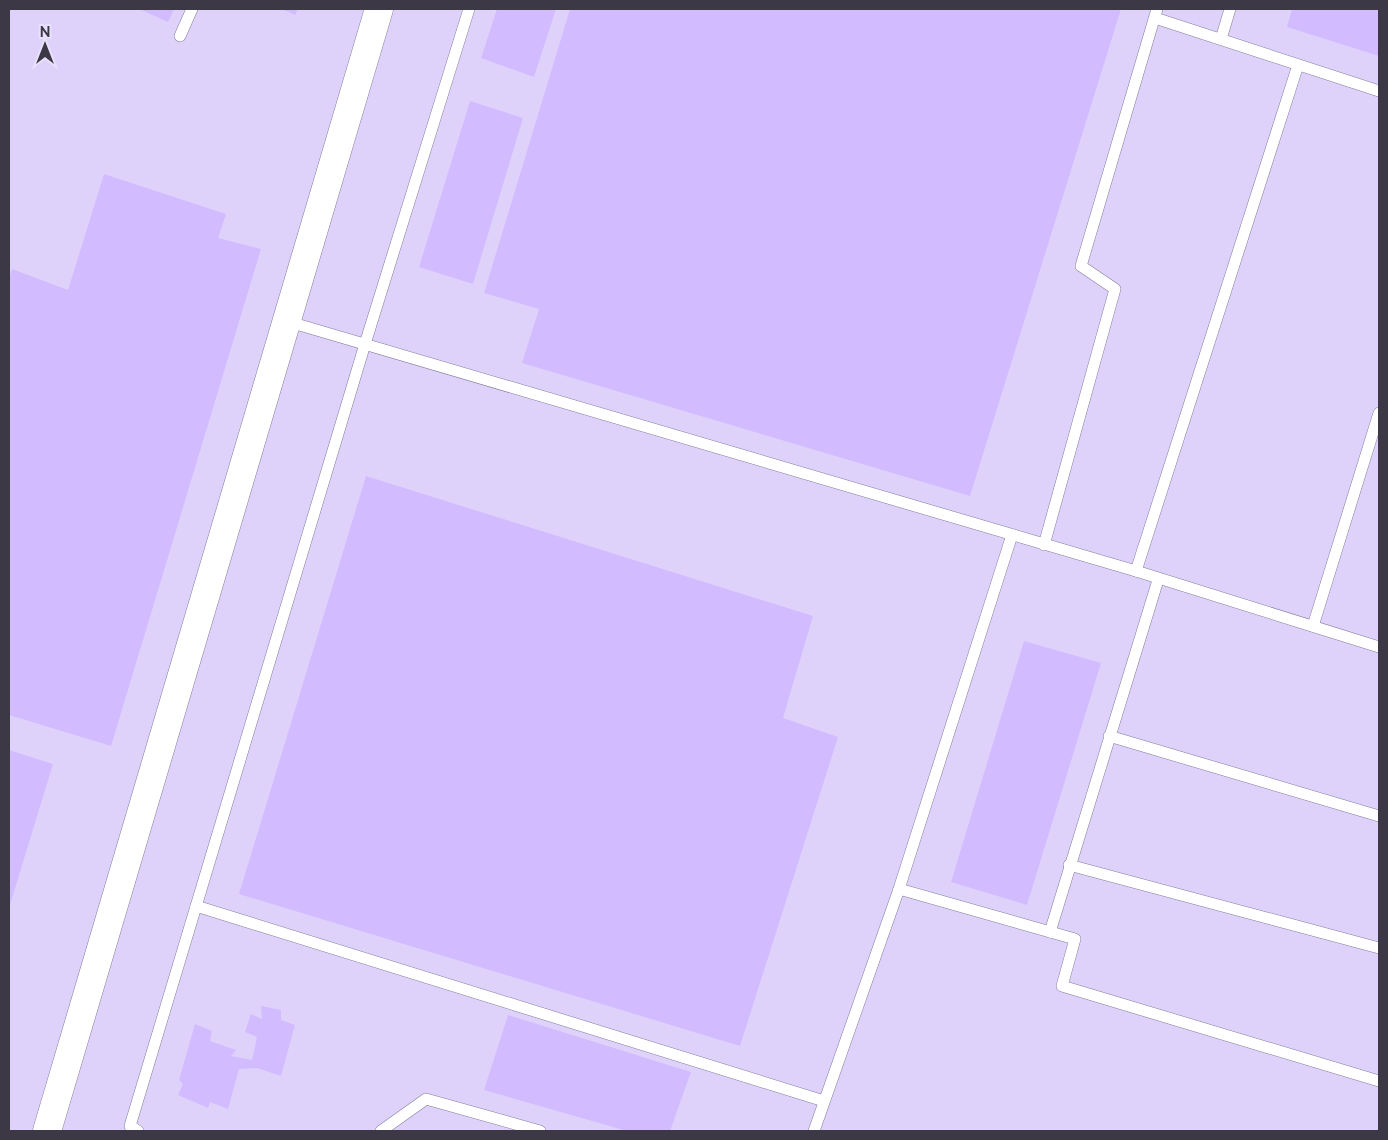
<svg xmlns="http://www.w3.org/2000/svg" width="1388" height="1140" viewBox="0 0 1388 1140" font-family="Raleway,sans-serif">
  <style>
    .built { fill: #ded2fb }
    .building { fill: #d2bcff }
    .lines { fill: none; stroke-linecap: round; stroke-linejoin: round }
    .lane-casing { stroke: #857c9a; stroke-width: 12 }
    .secondary-casing { stroke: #857c9a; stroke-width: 29 }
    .lane { stroke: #fff; stroke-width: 11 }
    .secondary { stroke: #fff; stroke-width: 28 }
  </style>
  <rect width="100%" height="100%" fill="#e9e1fc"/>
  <rect class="built" x="9" y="9" width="1370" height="1122"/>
  <g class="building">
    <polygon points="139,9 174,9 168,22"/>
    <polygon points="282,9 298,9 295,15"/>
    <polygon points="497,9 556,9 534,77 481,58"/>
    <polygon points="570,9 1121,9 970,496 522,363 539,309 484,293"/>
    <polygon points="1292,9 1379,9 1379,56 1287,27"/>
    <polygon points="470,101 523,118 473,284 419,267"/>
    <polygon points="104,174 226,214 218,238 261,249 111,746 9,715 9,279 12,269 68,290"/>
    <polygon points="366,476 813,616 783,718 838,737 740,1046 239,894"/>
    <polygon points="1024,641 1101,663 1027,905 951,882"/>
    <polygon points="9,750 53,764 9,908"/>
    <polygon points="261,1006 281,1010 281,1020 295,1025 281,1076 257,1068 239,1069 228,1109 210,1102 208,1108 178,1095 183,1084 179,1080 195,1024 212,1031 210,1041 236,1050 231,1056 252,1060 257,1037 245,1032 251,1014 262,1019"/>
    <polygon points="508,1015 691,1072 670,1131 627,1131 484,1090"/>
  </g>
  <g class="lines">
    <g class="lane-casing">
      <g id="lane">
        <polyline points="1155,18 1379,91"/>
        <polyline points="180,36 192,9"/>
        <polyline points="1221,39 1230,9"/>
        <polyline points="286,321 1136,571 1379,647"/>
        <polyline points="1044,545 1115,289 1081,266 1157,9"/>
        <polyline points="1136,571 1298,65"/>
        <polyline points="1313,626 1379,413"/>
        <polyline points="1109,736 1379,816"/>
        <polyline points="1069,865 1379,948"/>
        <polyline points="899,889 1075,939 1062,986 1379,1081"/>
        <polyline points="196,906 824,1101"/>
        <polyline points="1050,932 1158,580"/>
        <polyline points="138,1131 130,1126 365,344 469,9"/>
        <polyline points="381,1131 426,1099 540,1131"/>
        <polyline points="814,1131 899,889 1012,535"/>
      </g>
    </g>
    <g class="secondary-casing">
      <polyline id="secondary" points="47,1131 379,9"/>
    </g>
    <use href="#lane" class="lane"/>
    <use href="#secondary" class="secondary"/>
  </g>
  <rect width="1388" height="1140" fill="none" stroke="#3c3846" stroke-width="20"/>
  <g transform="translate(45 45)" stroke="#e9e1fc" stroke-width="4" paint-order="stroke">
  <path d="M0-4L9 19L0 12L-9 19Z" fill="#3c3846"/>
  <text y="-8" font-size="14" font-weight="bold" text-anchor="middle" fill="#3c3846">N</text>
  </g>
</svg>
